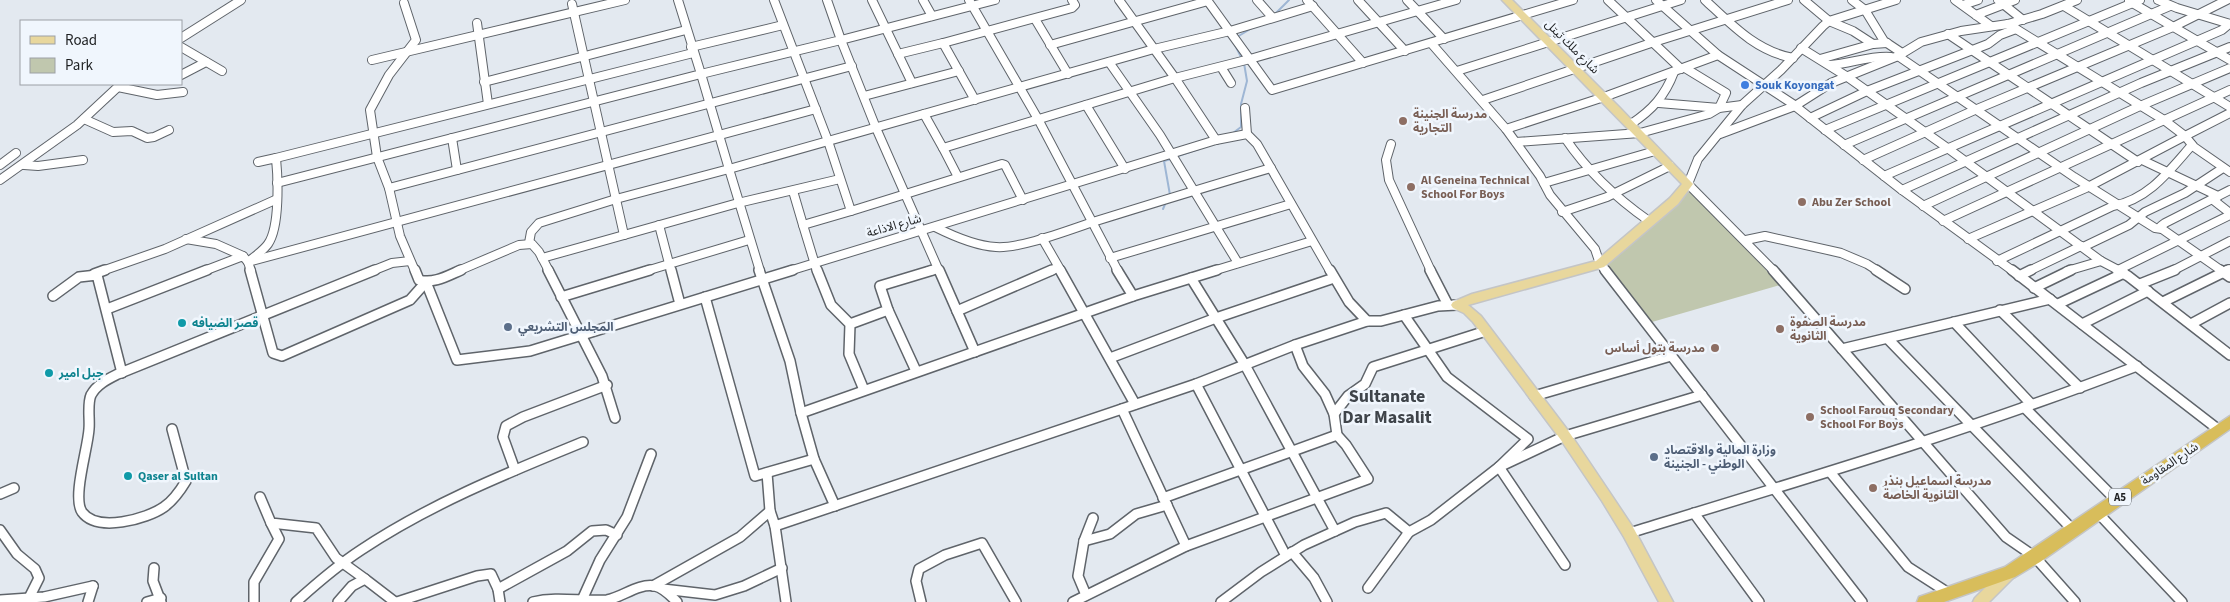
<svg xmlns="http://www.w3.org/2000/svg" width="2230" height="602" viewBox="0 0 2230 602" font-family="'Source Sans 3','Noto Sans Arabic',sans-serif">
  <style>
    .green { fill: #c0c7ae }
    .lines { fill: none; stroke-linecap: round; stroke-linejoin: round }
    .stream { stroke: #9eb6d4; stroke-width: 2 }
    .minor-far1-casing { stroke: #5f646a; stroke-width: 10 }
    .minor-casing { stroke: #5f646a; stroke-width: 12 }
    .major-casing { stroke: #c4c5c6; stroke-width: 3 }
    .highway-casing { stroke: #c4c5c6; stroke-width: 3 }
    .minor-far1 { stroke: #fff; stroke-width: 8 }
    .minor { stroke: #fff; stroke-width: 9 }
    .major { fill: #e8d79d; fill-rule: evenodd }
    .highway { fill: #d8bd5b; fill-rule: evenodd }
    .shop-dot { fill: #3f7fe0; stroke: #f0f6fd; stroke-width: 2 }
    .education-dot { fill: #8d6e63; stroke: #f0f6fd; stroke-width: 2 }
    .culture-dot { fill: #0f9aa8; stroke: #f0f6fd; stroke-width: 2 }
    .service-dot { fill: #5c6f8a; stroke: #f0f6fd; stroke-width: 2 }
    .labels { text-anchor: middle; dominant-baseline: central; stroke-width: 5; stroke-linejoin: round; paint-order: stroke }
    .shield { fill: #f0f6fd; stroke: #5d6064; stroke-width: 1 }
    .shield-label { font-size: 11px; font-weight: bold; fill: #1e2022 }
    .street-label { font-size: 12px; fill: #1e2022; stroke: #f0f6fd }
    .shop-label { font-size: 12px; font-weight: bold; fill: #366cbe; stroke: #f0f6fd; text-anchor: start }
    .education-label { font-size: 12px; font-weight: bold; fill: #785e54; stroke: #f0f6fd; text-anchor: start }
    .culture-label { font-size: 12px; font-weight: bold; fill: #0d838f; stroke: #f0f6fd; text-anchor: start }
    .service-label { font-size: 12px; font-weight: bold; fill: #4e5e75; stroke: #f0f6fd; text-anchor: start }
    .district-label { font-size: 18px; font-weight: bold; fill: #3f444a; stroke: #f0f6fd }
  </style>
  <rect width="100%" height="100%" fill="#e3e9f0"/>
  <polygon class="green" points="1691,189 1780,285 1652,322 1605,263"/>
  <g class="lines">
    <g class="stream">
      <polyline points="1275,14 1289,0"/>
      <polyline points="1237,37 1252,28"/>
      <polyline points="1234,43 1242,59"/>
      <polyline points="1233,133 1241,127 1241,104 1247,81 1244,63"/>
      <polyline points="1175,157 1199,149"/>
      <polyline points="1170,195 1164,161 1171,159"/>
      <polyline points="1163,209 1166,202"/>
    </g>
    <g class="minor-far1-casing">
      <g id="minor-far1">
        <polyline points="774,0 828,141 851,211 1002,164 1005,165 1023,200"/>
        <polyline points="872,0 912,83"/>
        <polyline points="923,0 932,16"/>
        <polyline points="969,0 1038,119 1118,271"/>
        <polyline points="1119,0 1175,78 1216,140"/>
        <polyline points="1207,0 1272,90 1573,0"/>
        <polyline points="1257,0 1272,17"/>
        <polyline points="1307,0 1363,63"/>
        <polyline points="1358,0 1405,51"/>
        <polyline points="1407,0 1444,39"/>
        <polyline points="1608,0 1681,69"/>
        <polyline points="1656,0 1718,55"/>
        <path d="M1705,0C1732,25 1756,51 1793,58"/>
        <polyline points="1804,0 1829,21 1853,31 1873,44 1887,43"/>
        <polyline points="1852,0 1865,10 1884,41 1902,53"/>
        <polyline points="1955,0 1991,26"/>
        <polyline points="1998,0 2023,20"/>
        <polyline points="2158,0 2177,8 2230,24"/>
        <polyline points="2129,1 2230,60"/>
        <polyline points="404,3 416,40 389,75 370,110 377,157 389,188 400,236 415,271"/>
        <polyline points="572,4 624,235"/>
        <polyline points="1963,5 1978,0"/>
        <polyline points="2064,6 2230,107"/>
        <polyline points="1976,15 2015,0"/>
        <polyline points="1035,19 1068,74"/>
        <polyline points="477,23 488,104"/>
        <polyline points="1948,34 2138,162"/>
        <polyline points="181,38 241,0"/>
        <polyline points="1431,43 1506,129 1540,176 1550,195 1595,249 1600,264 1606,271"/>
        <polyline points="1050,45 1208,1"/>
        <polyline points="181,47 222,71"/>
        <polyline points="691,47 783,25"/>
        <polyline points="1801,48 1846,76 1946,147 2101,261 2120,271"/>
        <polyline points="898,54 943,43"/>
        <polyline points="1898,56 2074,177 2155,228 2162,229 2222,271"/>
        <polyline points="1820,59 1873,44"/>
        <polyline points="372,60 625,0"/>
        <polyline points="1109,62 1160,135 1238,263"/>
        <path d="M1830,65C1850,64 1871,55 1891,57"/>
        <polyline points="1221,67 1231,83"/>
        <polyline points="1457,71 1681,0"/>
        <polyline points="181,75 206,62"/>
        <polyline points="484,82 686,30"/>
        <polyline points="118,87 157,95 183,92"/>
        <polyline points="864,96 959,71"/>
        <polyline points="975,100 943,43 1072,8 1075,5 1072,0"/>
        <polyline points="1483,100 1654,42 1788,0"/>
        <polyline points="1659,103 1719,108 1726,93 1685,68"/>
        <polyline points="1086,105 1125,169"/>
        <polyline points="1245,108 1247,134"/>
        <polyline points="2230,113 2185,136 2194,147 2230,172"/>
        <polyline points="924,114 943,148 1175,78 1250,59 1456,0"/>
        <polyline points="1810,118 1867,91 1988,44 2000,35 2016,29"/>
        <polyline points="84,119 113,132 132,131 147,138 154,137 169,130"/>
        <path d="M1631,124C1652,110 1665,96 1674,72"/>
        <polyline points="1506,129 1604,97 1718,55 1796,106"/>
        <polyline points="1825,130 2140,0"/>
        <polyline points="1720,134 1795,106"/>
        <polyline points="452,138 457,170"/>
        <path d="M1565,138C1588,172 1616,198 1649,221"/>
        <polyline points="1516,142 1640,133 1709,114 1719,108 1742,105"/>
        <polyline points="1391,144 1386,160 1389,180 1431,271"/>
        <polyline points="1844,145 2170,6"/>
        <polyline points="943,148 958,177"/>
        <polyline points="276,158 693,53"/>
        <polyline points="1863,160 1977,109 2173,27 2227,0"/>
        <polyline points="2142,160 2218,196"/>
        <polyline points="0,165 16,153"/>
        <polyline points="24,165 38,166 83,160"/>
        <polyline points="1884,176 2222,30 2229,24"/>
        <polyline points="0,180 77,125 121,84"/>
        <polyline points="277,183 701,74 678,0"/>
        <polyline points="1544,183 1655,151"/>
        <polyline points="389,188 852,66"/>
        <polyline points="1902,190 2141,83 2230,47"/>
        <polyline points="793,191 803,225"/>
        <polyline points="2212,199 2230,213"/>
        <polyline points="1923,206 2140,106 2230,68"/>
        <polyline points="1562,212 1607,197 1670,166"/>
        <polyline points="1943,221 2230,90"/>
        <polyline points="659,225 671,271"/>
        <path d="M935,227C953,236 976,246 996,247C1021,249 1071,229 1096,221C1154,203 1212,185 1271,168"/>
        <polyline points="2162,229 2161,226 2165,223 2230,190"/>
        <polyline points="1042,238 1061,271"/>
        <polyline points="186,239 216,244 243,256"/>
        <polyline points="1968,239 2086,188 2185,136 2164,120 2008,24"/>
        <polyline points="1746,240 1765,236 1841,253 1867,264 1878,271"/>
        <polyline points="529,243 531,232 539,223 616,199 729,169 701,74 841,40 827,0"/>
        <polyline points="2083,247 2129,225 2145,212 2185,193 2223,168"/>
        <polyline points="542,258 738,203 840,179"/>
        <polyline points="1110,258 1291,204"/>
        <path d="M1997,261L2113,206C2149,199 2169,171 2192,145"/>
        <polyline points="2118,270 2230,215"/>
        <polyline points="102,271 165,249 275,200"/>
        <polyline points="204,271 243,256 248,262 816,109"/>
        <path d="M251,271L248,262C255,256 263,251 268,244C280,227 278,178 276,158L258,162"/>
        <polyline points="372,271 392,263 410,261"/>
        <polyline points="458,271 519,245 532,244 539,252 549,271"/>
        <polyline points="646,271 749,240"/>
        <polyline points="760,271 729,169 1154,49 1230,31 1313,6"/>
        <polyline points="789,271 1216,140 1247,134 1257,144 1330,271"/>
        <polyline points="817,271 803,225 851,211"/>
        <polyline points="929,271 937,269"/>
        <polyline points="939,271 876,128 841,40 995,0"/>
        <polyline points="1050,271 1057,268"/>
        <polyline points="1213,271 1312,241"/>
        <polyline points="1774,271 1688,184 1698,159 1742,105 1781,70 1823,26 1829,21 1896,0"/>
        <polyline points="2013,271 1902,190 1795,106 1831,83 1898,56 1921,42 1961,31 2008,24 2042,14 2077,0"/>
        <polyline points="2029,271 2081,246"/>
        <polyline points="2067,271 2101,261"/>
        <polyline points="2172,271 2230,241"/>
        <polyline points="2225,271 2230,269"/>
      </g>
    </g>
    <g class="minor-casing">
      <g id="minor">
        <polyline points="250,270 273,353 282,356 410,300 426,282"/>
        <path d="M415,270L419,280C434,284 447,276 461,270"/>
        <polyline points="548,270 602,376 615,418"/>
        <polyline points="671,270 680,304"/>
        <polyline points="759,270 790,361 801,413"/>
        <polyline points="817,270 831,305 850,324 849,354 864,390"/>
        <polyline points="939,270 975,352"/>
        <polyline points="1060,270 1135,404"/>
        <polyline points="1117,270 1133,296"/>
        <polyline points="1330,270 1349,302 1367,321"/>
        <polyline points="1430,270 1448,305"/>
        <polyline points="1605,270 1862,602"/>
        <polyline points="1773,270 2006,537 2035,557 2075,602"/>
        <polyline points="1876,270 1905,289"/>
        <polyline points="2012,270 2219,430"/>
        <polyline points="2117,270 2128,276 2230,355"/>
        <polyline points="2220,270 2230,277"/>
        <polyline points="94,274 105,270"/>
        <polyline points="2019,276 2031,270"/>
        <polyline points="1191,278 1245,365 1335,531"/>
        <polyline points="426,282 457,360 530,351 793,270"/>
        <polyline points="2140,284 2175,270"/>
        <polyline points="2034,288 2071,270"/>
        <polyline points="53,296 79,277 97,275 122,373"/>
        <polyline points="561,297 650,270"/>
        <polyline points="705,297 755,476 814,459"/>
        <polyline points="2163,302 2228,270"/>
        <polyline points="2058,304 2124,273"/>
        <polyline points="107,309 207,270"/>
        <polyline points="888,310 916,371"/>
        <polyline points="2000,310 2080,388"/>
        <polyline points="957,311 1052,270"/>
        <polyline points="1404,315 1447,377 1528,439 1499,467 1565,565"/>
        <polyline points="1954,322 2031,404"/>
        <polyline points="850,324 888,310 880,286 933,270"/>
        <polyline points="2082,324 2148,291"/>
        <polyline points="2191,324 2230,303"/>
        <polyline points="1889,340 2073,530"/>
        <polyline points="1842,349 2050,299"/>
        <polyline points="1110,358 1216,318 1334,278"/>
        <polyline points="1196,384 1286,556"/>
        <polyline points="1534,396 1671,356"/>
        <polyline points="2024,407 2116,500"/>
        <polyline points="1122,409 1186,546"/>
        <polyline points="1334,414 1348,396 1365,384 1373,367 1486,331"/>
        <path d="M172,429L186,481C180,491 174,500 164,507C147,519 97,533 82,512C72,497 88,448 89,429C90,419 87,404 91,395C97,384 108,379 118,374L375,270"/>
        <polyline points="515,470 503,437 506,426 523,417 607,385"/>
        <polyline points="1830,472 1908,567 1950,594"/>
        <polyline points="767,473 770,511 775,526 1196,384 1295,345 1367,321 1381,321 1438,306 1457,305"/>
        <polyline points="0,494 14,488"/>
        <polyline points="260,497 271,523 316,528 336,558 365,579"/>
        <polyline points="1163,498 1337,435"/>
        <polyline points="835,506 814,459 801,413 1133,296 1217,270"/>
        <polyline points="1694,513 1759,602"/>
        <polyline points="2098,513 2182,602"/>
        <polyline points="775,526 786,602"/>
        <polyline points="0,530 17,554 35,569 39,578 28,600"/>
        <path d="M1629,533C1799,481 1971,430 2137,366"/>
        <polyline points="1084,541 1110,534 1136,514 1167,505"/>
        <polyline points="1292,552 1314,578 1327,602"/>
        <polyline points="154,568 153,581 161,602"/>
        <polyline points="653,586 740,537 770,511"/>
        <polyline points="1368,588 1409,532"/>
        <polyline points="498,589 567,551 592,531 606,530 617,535"/>
        <polyline points="663,589 715,595 744,586 782,568"/>
        <polyline points="1086,595 1078,576 1084,541 1093,518"/>
        <polyline points="0,600 44,597 93,586"/>
        <polyline points="582,600 600,560 627,517 651,454"/>
        <polyline points="88,602 93,586"/>
        <polyline points="147,602 161,598"/>
        <polyline points="254,602 254,582 279,539 271,523"/>
        <path d="M296,602C317,583 338,565 361,550C430,504 507,473 583,442"/>
        <polyline points="338,602 352,586 365,579 395,602"/>
        <polyline points="397,602 477,576 491,574 498,589 500,602"/>
        <path d="M533,602C558,596 582,602 607,600C623,597 638,583 655,586C664,588 671,596 677,602"/>
        <polyline points="921,602 916,581 919,569 945,555 982,543 1016,602"/>
        <polyline points="1073,602 1186,546 1368,479 1346,445 1337,435 1334,414 1325,394 1303,366 1295,345"/>
        <polyline points="1221,602 1261,572 1304,545 1355,522 1386,513 1409,532 1431,520 1499,467 1565,436 1702,395"/>
      </g>
    </g>
    <g class="major-casing">
      <g id="major">
        <polygon points="1502,0 1512,0 1620,108 1693,184 1678,204 1604,267 1468,305 1481,316 1569,432 1610,493 1634,529 1673,602 1659,602 1624,537 1602,501 1561,440 1473,322 1464,313 1453,308 1451,305 1453,302 1472,294 1596,261 1670,198 1682,184"/>
        <polygon points="2009,567 2014,569 2016,573 2014,577 1989,602 1973,602 1975,598 2004,569"/>
      </g>
    </g>
    <g class="highway-casing">
      <polygon id="highway" points="2230,416 2230,429 2040,562 2015,577 1944,602 1917,602 1919,597 2005,567"/>
    </g>
    <use href="#minor-far1" class="minor-far1"/>
    <use href="#minor" class="minor"/>
    <use href="#major" class="major"/>
    <use href="#highway" class="highway"/>
  </g>
  <circle class="shop-dot" cx="1745" cy="85" r="5"/>
  <g class="education-dot">
    <circle cx="1403" cy="121" r="5"/>
    <circle cx="1411" cy="187" r="5"/>
    <circle cx="1802" cy="202" r="5"/>
    <circle cx="1780" cy="329" r="5"/>
    <circle cx="1715" cy="348" r="5"/>
    <circle cx="1810" cy="417" r="5"/>
    <circle cx="1873" cy="488" r="5"/>
  </g>
  <g class="culture-dot">
    <circle cx="182" cy="323" r="5"/>
    <circle cx="49" cy="373" r="5"/>
    <circle cx="128" cy="476" r="5"/>
  </g>
  <g class="service-dot">
    <circle cx="508" cy="327" r="5"/>
    <circle cx="1654" cy="457" r="5"/>
  </g>
  <g class="labels">
    <rect class="shield" x="2109" y="488.5" width="22" height="17" rx="4"/>
    <g class="shield-label">
      <text x="2120" y="497">A5</text>
    </g>
    <g class="street-label">
      <text transform="translate(1572 47) rotate(45)">شارع ملك تيتل</text>
      <text transform="translate(894 226) rotate(-16)">شارع الاذاعة</text>
      <text transform="translate(2170 464) rotate(-34)">شارع المقاومة</text>
    </g>
    <g class="shop-label">
      <text x="1755" y="85">Souk Koyongat</text>
    </g>
    <g class="education-label">
      <text x="1413" y="114">مدرسة الجنينة<tspan x="1413" dy="14">التجارية</tspan></text>
      <text x="1421" y="180">Al Geneina Technical<tspan x="1421" dy="14">School For Boys</tspan></text>
      <text x="1812" y="202">Abu Zer School</text>
      <text x="1790" y="322">مدرسة الصفوة<tspan x="1790" dy="14">الثانوية</tspan></text>
      <text x="1705" y="348" text-anchor="end">مدرسة بتول أساس</text>
      <text x="1820" y="410">School Farouq Secondary<tspan x="1820" dy="14">School For Boys</tspan></text>
      <text x="1883" y="481">مدرسة اسماعيل بنذر<tspan x="1883" dy="14">الثانوية الخاصة</tspan></text>
    </g>
    <g class="culture-label">
      <text x="192" y="323">قصر الضيافه</text>
      <text x="59" y="373">جبل امير</text>
      <text x="138" y="476">Qaser al Sultan</text>
    </g>
    <g class="service-label">
      <text x="518" y="327">المجلس التشريعي</text>
      <text x="1664" y="450">وزارة المالية والاقتصاد<tspan x="1664" dy="14">الوطني - الجنينة</tspan></text>
    </g>
    <g class="district-label">
      <text x="1387" y="396">Sultanate<tspan x="1387" dy="21">Dar Masalit</tspan></text>
    </g>
  </g>
  <rect x="20" y="20" width="162" height="65" fill="#f0f6fd" stroke="#9ca0a5"/>
  <rect x="30" y="36" width="25" height="8" fill="#e8d79d" stroke="#9ca0a5"/>
  <text x="65" y="45" font-size="15" fill="#1e2022">Road</text>
  <rect x="30" y="58" width="25" height="15" fill="#c0c7ae" stroke="#9ca0a5"/>
  <text x="65" y="70" font-size="15" fill="#1e2022">Park</text>
</svg>
